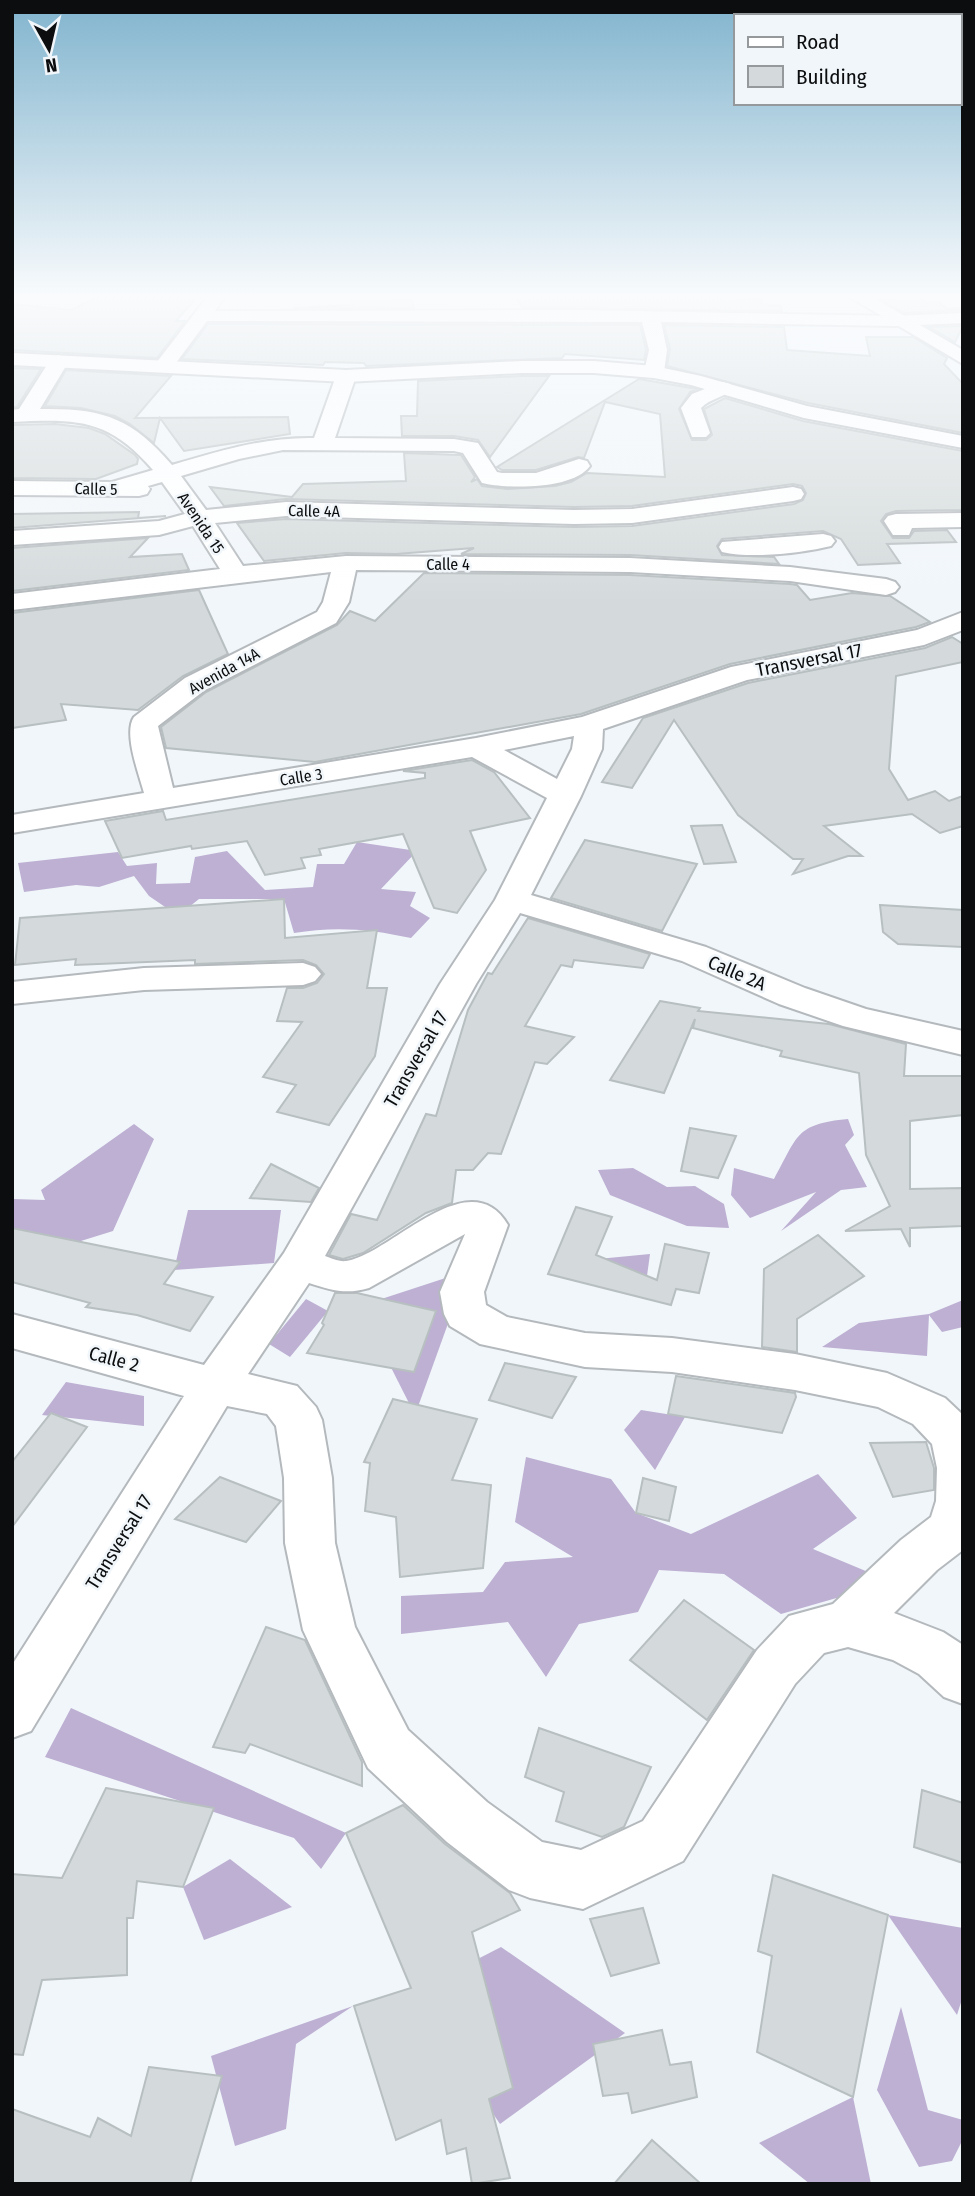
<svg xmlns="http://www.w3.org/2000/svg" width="975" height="2196" viewBox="0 0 975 2196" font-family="'Fira Sans Condensed',sans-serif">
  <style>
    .forest { fill: #bdb0d3 }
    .building { fill: #d4dadb; stroke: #b8bfc0; stroke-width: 2 }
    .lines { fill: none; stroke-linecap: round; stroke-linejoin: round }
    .street-casing { stroke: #b4b9bd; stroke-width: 4 }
    .secondary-casing { stroke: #b4b9bd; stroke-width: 4 }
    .street { fill: #fff; fill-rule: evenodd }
    .secondary { fill: #fff; fill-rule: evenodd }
    .labels { text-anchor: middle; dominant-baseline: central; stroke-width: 5; stroke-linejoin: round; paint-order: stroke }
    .far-street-label { font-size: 16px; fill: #0c0d0e; stroke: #f1f6fa }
    .street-label { font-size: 19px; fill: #0c0d0e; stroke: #f1f6fa }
  </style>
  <rect width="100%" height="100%" fill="#f1f6fa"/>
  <g class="forest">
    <path d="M357,842L417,851L381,889L416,892L410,906L430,918L411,938C371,929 334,926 294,933L284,899H199L189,907L171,911L149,896L134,876L99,887L76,885L24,892L18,863L118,852L127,866L157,863L156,884L190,883L195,857L227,851L265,890L313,887L317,864H344Z"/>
    <path d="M848,1119L854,1135L845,1145L867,1187L841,1190L781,1231L816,1192L750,1218L731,1195L734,1168L774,1179C798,1136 795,1124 848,1119Z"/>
    <polygon points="134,1124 154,1139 113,1231 68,1245 12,1245 12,1199 45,1200 41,1190"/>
    <polygon points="633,1168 667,1187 695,1186 724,1204 729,1228 687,1226 610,1195 598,1170"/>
    <polygon points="188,1210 281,1210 274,1263 174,1270"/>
    <polygon points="650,1254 646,1283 598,1259"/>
    <polygon points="467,1271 415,1415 360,1306"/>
    <polygon points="306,1299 328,1311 290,1357 269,1344"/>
    <polygon points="963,1300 963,1327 942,1332 929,1315 927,1356 822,1347 859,1323 929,1314"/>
    <polygon points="66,1382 144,1396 144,1426 42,1415"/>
    <polygon points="641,1410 685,1417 655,1470 624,1430"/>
    <polygon points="526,1457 611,1479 636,1513 691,1534 818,1474 857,1518 813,1549 892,1582 781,1614 724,1574 659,1570 638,1612 579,1624 546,1677 508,1622 401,1634 401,1596 483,1592 505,1562 573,1557 515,1522"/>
    <polygon points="71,1708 346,1833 321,1869 294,1838 45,1757"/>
    <polygon points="230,1859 292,1907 204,1940 183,1887"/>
    <polygon points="888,1915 963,1928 963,1996 957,2015"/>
    <polygon points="501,1947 625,2033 500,2124 412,1993"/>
    <polygon points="353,2006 296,2044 286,2129 235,2146 211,2056"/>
    <polygon points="901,2007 928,2110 963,2120 963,2139 952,2161 919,2167 877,2090"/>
    <polygon points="853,2097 871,2184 810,2184 759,2143"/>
  </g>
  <g class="building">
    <polygon points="100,296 198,296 176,321 185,321 157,358 12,350 12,304 71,310"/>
    <polygon points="515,296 714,296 762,300 761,304 781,306 782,311 523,308"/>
    <polygon points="920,297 927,303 939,302 947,309 963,308 963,310 904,313 880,299"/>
    <polygon points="412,300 414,308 293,308 353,305 352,301"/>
    <polygon points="208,324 640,325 646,350 644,360 565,354 562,358 366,366 364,363 325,362 323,365 182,359"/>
    <polygon points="664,325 784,327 787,350 870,356 866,337 913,337 947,358 944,364 963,384 963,433 808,403 667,366 670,349"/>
    <polygon points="963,326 955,342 929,327"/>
    <polygon points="12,368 41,369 17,407 12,407"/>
    <polygon points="66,370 171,376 135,418 288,417 290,434 184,451 160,418 154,443 130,424 115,416 81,408 45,406"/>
    <polygon points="522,376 549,376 490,457 478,440 454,436 402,436 401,416 417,416 418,381"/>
    <polygon points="639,379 697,389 690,392 679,409 692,440 706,440 712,435 704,409 725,398 803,421 963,451 963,510 896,511 886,514 881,521 893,538 909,538 914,531 947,530 956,542 887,544 900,563 858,565 841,539 823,531 722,539 717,546 722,555 774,557 779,564 630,555 461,554 474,548 396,554 346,553 264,561 237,523 286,519 574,527 632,526 794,504 803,500 806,493 802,486 793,484 632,506 574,507 286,499 224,506 210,487 292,497 303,484 406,481 404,453 461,455 475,477 471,482 477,479 482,486 507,489 555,486 571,482 587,473 665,477 660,414 605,402 584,458 578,457 536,470 502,470 497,467"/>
    <polygon points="55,424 89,428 105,434 135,455 138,459 137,464 96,479 12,478 12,425"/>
    <polygon points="139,512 138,518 166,516 12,528 12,514"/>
    <polygon points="148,538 130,557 182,554 189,570 12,591 12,548"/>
    <polygon points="424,573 630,575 790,584 797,585 810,600 852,593 890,596 930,622 916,627 730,664 581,714 315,762 166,748 161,727 206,692 337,625 350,611 375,621"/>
    <polygon points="199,590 228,654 183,676 138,710 61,704 66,720 12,728 12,613"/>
    <polygon points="952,637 963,644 963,662 896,676 889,769 908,800 935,791 949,801 963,796 963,826 940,833 912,814 824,826 862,856 848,856 793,874 803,859 793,859 738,815 674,720 632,788 602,782 643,718 748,683 925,648"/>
    <polygon points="472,760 494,772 530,818 470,831 486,870 457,913 434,908 403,834 319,849 321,855 301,858 305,868 265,875 247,841 192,849 191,846 122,858 105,821 163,811 166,820 425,778 425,773 403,771"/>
    <polygon points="722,825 736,862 704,864 691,826"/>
    <polygon points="585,840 697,864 662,931 551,898"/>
    <polygon points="284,899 285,938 377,930 367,988 387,988 375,1056 329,1125 277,1112 296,1085 263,1077 302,1022 277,1021 287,988 303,988 317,983 324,974 316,965 303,960 195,964 195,960 75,965 76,959 15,965 20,918"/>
    <polygon points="880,905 963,910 963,947 898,944 883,932"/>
    <polygon points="528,918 650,954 643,968 574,960 572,967 561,965 525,1026 574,1037 547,1064 535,1062 501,1154 488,1153 473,1170 456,1170 452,1203 426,1213 363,1253 343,1259 329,1255 351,1214 377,1220 426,1114 436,1116 468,1010 488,973 492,974"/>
    <polygon points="660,1001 700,1008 698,1011 829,1024 906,1044 904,1076 963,1076 963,1115 910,1121 910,1189 963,1188 963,1226 910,1228 910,1247 901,1229 845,1231 890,1206 866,1155 859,1073 780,1056 782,1051 693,1028 695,1019 664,1093 610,1080"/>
    <polygon points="690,1128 736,1136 718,1178 681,1171"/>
    <polygon points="271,1164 319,1188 311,1202 250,1198"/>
    <polygon points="576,1207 612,1217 596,1255 657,1280 665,1244 709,1253 699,1293 676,1289 671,1305 548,1274"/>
    <polygon points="12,1228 180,1262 164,1284 213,1297 190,1331 137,1315 86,1307 90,1303 12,1282"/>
    <polygon points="818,1235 864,1276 797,1319 797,1352 762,1347 764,1269"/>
    <polygon points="335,1293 357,1293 436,1311 414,1372 307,1353 324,1325 322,1323"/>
    <polygon points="505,1363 576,1377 552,1418 489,1400"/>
    <polygon points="676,1376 795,1393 796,1397 782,1433 668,1414"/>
    <polygon points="393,1399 477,1419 452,1480 491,1485 483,1568 400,1577 396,1517 365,1511 370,1463 364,1462"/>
    <polygon points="51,1413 87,1427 12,1527 12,1462"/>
    <polygon points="926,1442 934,1468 934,1490 893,1497 870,1443"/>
    <polygon points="220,1477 281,1501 246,1542 175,1519"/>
    <polygon points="643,1478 676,1487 669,1521 636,1513"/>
    <polygon points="684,1600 754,1650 707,1720 630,1660"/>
    <polygon points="266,1627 305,1640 362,1762 362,1786 250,1744 245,1753 213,1747"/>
    <polygon points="539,1728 651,1767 624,1827 602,1837 556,1821 564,1792 525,1777"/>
    <polygon points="106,1788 214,1808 183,1887 137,1881 133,1918 127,1918 127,1975 42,1980 23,2055 12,2054 12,1874 62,1878"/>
    <polygon points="922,1790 963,1803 963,1863 914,1847"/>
    <polygon points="403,1805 445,1844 510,1893 520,1910 472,1932 513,2088 489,2099 510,2178 472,2184 466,2148 447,2154 441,2120 396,2140 354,2006 411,1988 346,1833"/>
    <polygon points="773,1875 888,1915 853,2097 757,2052 772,1956 758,1951"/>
    <polygon points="643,1908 659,1963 611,1976 590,1919"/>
    <polygon points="662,2030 670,2065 691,2062 697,2097 632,2113 628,2093 603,2096 593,2044"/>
    <polygon points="149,2067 222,2076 190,2184 12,2184 12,2109 90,2137 98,2118 131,2136"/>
    <polygon points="652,2140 701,2184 614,2184"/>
  </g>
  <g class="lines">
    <g class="street-casing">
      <g id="street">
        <polygon points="208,296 225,296 215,311 576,310 895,316 963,313 963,323 895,326 661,322 667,350 664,372 654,378 644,372 649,350 642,322 207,321 170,371 156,371 153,367"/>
        <path d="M59,355L69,361L40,409C102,408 131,417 172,465C219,451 264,437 314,438L336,376L346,370L356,376L335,438L454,439L478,443L497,472L502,473H536L579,459L587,461L590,466C573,490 507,489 482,483L463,453L454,451L283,450L239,459L181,476L206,510L286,502L574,510L632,509L793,487L801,489L804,494L801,499L793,501L632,523L574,524L286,516L215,523L243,566L346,556L630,558L790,567L886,579L895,582L899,587L895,592L886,595L790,581L630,572L356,570L349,602L336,623L205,690L158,726L173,788L476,738L582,717L731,667L917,630L963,612V630L924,645L747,680L603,729L602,749L581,796L531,895L706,947L805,988L866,1009L963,1031V1055L843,1026L779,1004L682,961L520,913L476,984L325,1256C331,1258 339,1262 346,1261C389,1256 469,1159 508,1225L484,1292L486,1305L507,1317L585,1333L672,1338L795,1354L887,1373L945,1398L963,1415V1550L937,1570L894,1613L943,1632L963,1645V1704L944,1697L919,1674L893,1660L848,1647L824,1653L795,1684L683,1861L583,1909L530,1898L509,1890L447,1842L368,1768L303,1630L285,1543L284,1478L276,1426L267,1414L227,1406L31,1731L12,1738V1665L184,1396L12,1348V1314L204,1365L284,1253L440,984L495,900L547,798L472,757L12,833V815L144,793C139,774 123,733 134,717L185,678L317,612L323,602L331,572L12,610V594L220,569L193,526L159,535L12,545V531L159,521L185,514L162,482L148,486L150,489L147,494L139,496L12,495V481L112,482L153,470C108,418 77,419 12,422V410L19,409L52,357ZM574,736L572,749L557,779L504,750ZM465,1234L440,1292L444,1314L450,1326L480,1344L585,1367L672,1372L795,1390L878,1407L913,1424L932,1444L937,1468L936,1501L931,1517L901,1540L833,1604L789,1616L757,1650L643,1821L581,1850L542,1842L487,1802L408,1730L355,1627L335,1543L332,1478L322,1420L316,1407L297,1386L248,1374L309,1283C331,1290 346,1295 369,1288Z"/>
        <path d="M723,382L730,384L733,388C725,398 710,398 701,408L710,433L706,437H692L681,408L692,394Z"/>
        <polygon points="963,513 963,527 912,528 909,535 893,535 884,521 888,516 896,514"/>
        <path d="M823,534L831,536L835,541L831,546C802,553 752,559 722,552L719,547L722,542Z"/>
        <polygon points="303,963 315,967 321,974 315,981 303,985 144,990 12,1004 12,982 144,968"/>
      </g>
    </g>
    <g class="secondary-casing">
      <g id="secondary">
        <polygon points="848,296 870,296 963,350 963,364"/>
        <polygon points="12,353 346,370 522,361 594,361 654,366 701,376 807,406 963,436 963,448 804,418 691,385 654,378 594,373 522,373 346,382 12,365"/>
      </g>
    </g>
    <use href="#street" class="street"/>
    <use href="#secondary" class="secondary"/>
  </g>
  <linearGradient id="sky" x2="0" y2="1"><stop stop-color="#81b4ce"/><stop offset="0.49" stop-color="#f9fbfd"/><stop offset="1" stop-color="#f9fbfd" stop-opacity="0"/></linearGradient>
  <rect width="975" height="604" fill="url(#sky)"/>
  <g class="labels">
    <g class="far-street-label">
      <text transform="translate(96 489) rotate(1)">Calle 5</text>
      <text transform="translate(314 511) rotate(1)">Calle 4A</text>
      <text transform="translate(201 523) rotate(56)">Avenida 15</text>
      <text x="448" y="564">Calle 4</text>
      <text transform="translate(224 671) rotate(-29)">Avenida 14A</text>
      <text transform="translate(301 777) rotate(-9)">Calle 3</text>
    </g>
    <g class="street-label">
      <text transform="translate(809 660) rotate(-11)">Transversal 17</text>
      <text transform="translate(737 973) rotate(23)">Calle 2A</text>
      <text transform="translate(416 1059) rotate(-60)">Transversal 17</text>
      <text transform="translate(114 1359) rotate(15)">Calle 2</text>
      <text transform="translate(119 1542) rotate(-58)">Transversal 17</text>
    </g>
  </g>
  <rect width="975" height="2196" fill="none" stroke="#0c0d0e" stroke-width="28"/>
  <rect x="734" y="14" width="228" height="91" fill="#f1f6fa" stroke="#95999c" stroke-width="2"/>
  <rect x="748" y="37" width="35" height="10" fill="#ffffff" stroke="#95999c" stroke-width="2"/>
  <text x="796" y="49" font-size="21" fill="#0c0d0e">Road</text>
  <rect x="748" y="66" width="35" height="21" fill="#d4dadb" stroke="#95999c" stroke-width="2"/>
  <text x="796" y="84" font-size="21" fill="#0c0d0e">Building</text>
  <g transform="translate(49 49) rotate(172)" stroke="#f1f6fa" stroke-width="5" paint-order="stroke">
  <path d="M0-5L12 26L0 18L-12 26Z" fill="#0c0d0e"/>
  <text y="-10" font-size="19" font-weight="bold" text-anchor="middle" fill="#0c0d0e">N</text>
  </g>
</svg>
